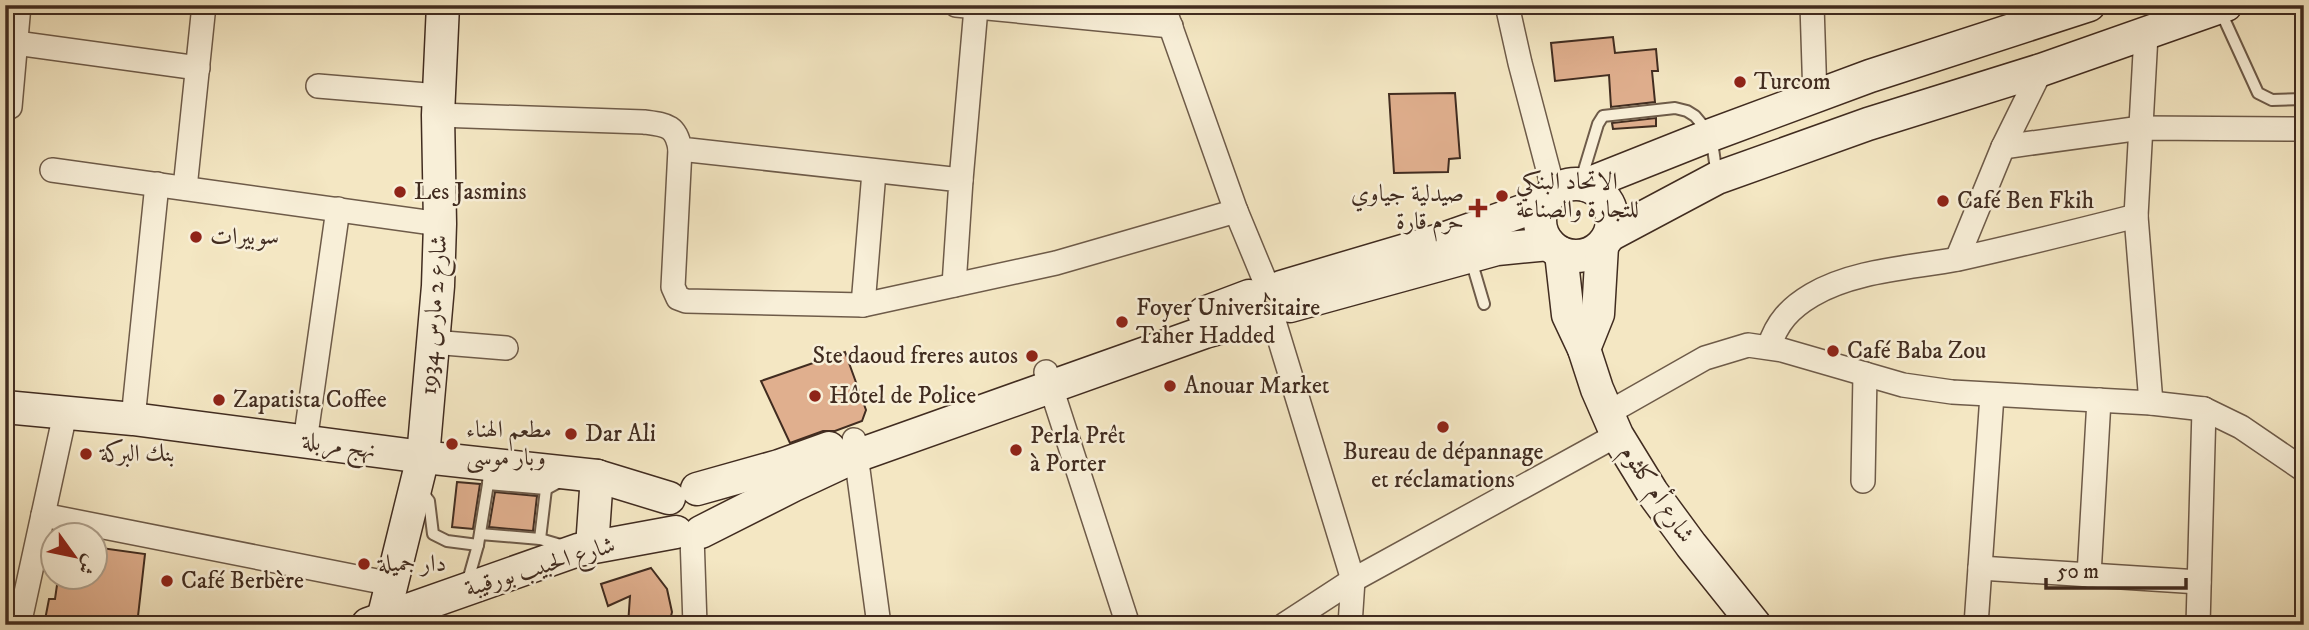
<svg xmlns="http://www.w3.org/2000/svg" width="2309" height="630" viewBox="0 0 2309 630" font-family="'IM FELL DW Pica',Amiri,serif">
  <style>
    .building { fill: #e0af8e; stroke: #412c20; stroke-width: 2 }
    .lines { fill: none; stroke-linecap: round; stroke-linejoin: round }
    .lane-casing { stroke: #6e5b49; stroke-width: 14 }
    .street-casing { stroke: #6e5b49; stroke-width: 26 }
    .secondary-casing { stroke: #412c20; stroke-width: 35 }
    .lane { stroke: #f8efd8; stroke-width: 10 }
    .street { stroke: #f8efd8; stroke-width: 23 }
    .secondary { stroke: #f8efd8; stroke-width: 32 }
    .poi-dot { fill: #8f2418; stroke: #f8efd8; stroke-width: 2.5 }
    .labels { text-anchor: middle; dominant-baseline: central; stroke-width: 5; stroke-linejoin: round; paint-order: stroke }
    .poi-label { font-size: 24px; fill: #412c20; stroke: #f8efd8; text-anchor: start }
    .street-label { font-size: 24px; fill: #412c20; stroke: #f8efd8 }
  </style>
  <rect width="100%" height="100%" fill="#f4e7c3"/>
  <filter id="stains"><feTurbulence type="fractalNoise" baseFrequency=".00286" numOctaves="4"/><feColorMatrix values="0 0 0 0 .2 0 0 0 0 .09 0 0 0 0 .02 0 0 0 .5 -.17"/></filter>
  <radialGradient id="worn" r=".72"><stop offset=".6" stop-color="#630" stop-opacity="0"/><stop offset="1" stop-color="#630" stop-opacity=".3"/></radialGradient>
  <g class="building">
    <polygon points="1613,37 1615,53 1656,49 1658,71 1652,71 1655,102 1611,107 1609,75 1555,81 1551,43"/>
    <polygon points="1455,93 1460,158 1449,159 1448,172 1394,173 1389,94"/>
    <polygon points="1656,118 1656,126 1613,129 1612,123"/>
    <polygon points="845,352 866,410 862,421 835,431 823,431 790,443 761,381"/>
    <polygon points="457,482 480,484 473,529 452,527"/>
    <polygon points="495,492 537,496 533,531 489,527"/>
    <polygon points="94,547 145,554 137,625 44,625 49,599 55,599 58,578 94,578"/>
    <polygon points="651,568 667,589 672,612 669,625 628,625 630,596 608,606 601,584"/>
  </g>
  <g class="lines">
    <g class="lane-casing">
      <g id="lane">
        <polyline points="2220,10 2258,93 2272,100 2304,99"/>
        <polyline points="1581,180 1598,124 1603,116 1675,108 1687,111 1695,116 1711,135 1717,176"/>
        <polyline points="1471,260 1484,304"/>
        <polyline points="489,467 488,484 546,489 561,481"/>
        <polyline points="421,490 429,501 433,534 447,541 478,545"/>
        <polyline points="480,534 540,539 564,546"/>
        <polyline points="540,539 546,489"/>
        <polyline points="467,584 478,545 488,484"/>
      </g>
    </g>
    <g class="street-casing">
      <g id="street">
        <polyline points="956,5 1171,26"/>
        <polyline points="1163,5 1236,211 1265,281"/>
        <polyline points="1507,5 1520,63 1554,192"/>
        <polyline points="1812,5 1815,98"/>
        <polyline points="2146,35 2136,216 2151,403"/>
        <polyline points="16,43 198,68"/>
        <polyline points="318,86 439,96"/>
        <polyline points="10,107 19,5"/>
        <path d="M438,115L644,122C666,125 676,125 680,149L961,180L954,285"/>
        <polyline points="2003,147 2141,128 2304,129"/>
        <polyline points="680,149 673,287 678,298 686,301 863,305 1056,263 1236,211"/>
        <polyline points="52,170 440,224"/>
        <polyline points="961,180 976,8"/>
        <polyline points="185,188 204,5"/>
        <polyline points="1957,259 2003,147 2041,70"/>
        <polyline points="863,305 874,172"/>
        <polyline points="1273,318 1353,580 1350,625"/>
        <polyline points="432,342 506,348"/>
        <path d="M1769,347C1777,322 1790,308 1812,295C1854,270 1911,268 1958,259C2017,246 2077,231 2136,216"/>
        <polyline points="1046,372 1128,625"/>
        <polyline points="1608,413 1705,358 1748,345 1782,350 1903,385 1952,392 2151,403 2204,409 2241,427 2304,470"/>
        <polyline points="133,419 157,184"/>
        <polyline points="854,440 879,625"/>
        <polyline points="305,442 338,209"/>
        <polyline points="1863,481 1865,374"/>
        <polyline points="43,515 392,584"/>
        <polyline points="692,536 695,625"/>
        <polyline points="1980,568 2199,582"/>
        <polyline points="2089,575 2099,400"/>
        <polyline points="19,625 65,414"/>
        <polyline points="1284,625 1353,580 1617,435"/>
        <polyline points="1976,625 1992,395"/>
        <polyline points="2198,625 2204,409"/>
      </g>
    </g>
    <g class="secondary-casing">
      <g id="secondary">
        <circle cx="1576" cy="220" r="36"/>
        <polyline points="1585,185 1711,135 1870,76 2089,5"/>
        <polyline points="1610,235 1717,178 1868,124 2041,70 2226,5"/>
        <polyline points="1561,253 1568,315 1584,349 1597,389 1617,435 1652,492 1691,545 1755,625"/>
        <polyline points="1281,287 1443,239 1545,203"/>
        <polyline points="1290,306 1497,249 1549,244"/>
        <polyline points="1204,313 1249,296"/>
        <polyline points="1584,349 1598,314 1602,246"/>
        <polyline points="5,407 133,419 423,457 597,476 669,498"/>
        <polyline points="697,489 779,466 829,448"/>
        <polyline points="701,532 794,485 856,456 1205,332 1259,317"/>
        <polyline points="592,547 597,476"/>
        <polyline points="383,619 423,457 438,286 440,224 438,115 443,5"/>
        <polyline points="368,624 578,550 676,532"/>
      </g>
    </g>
    <use href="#lane" class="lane"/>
    <use href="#street" class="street"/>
    <use href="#secondary" class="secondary"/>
  </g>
  <g class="poi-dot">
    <circle cx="1740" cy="82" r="7"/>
    <circle cx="400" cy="192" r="7"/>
    <circle cx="1502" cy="196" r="7"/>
    <circle cx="1943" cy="201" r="7"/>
    <path d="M1474.5 197.5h7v7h7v7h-7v7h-7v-7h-7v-7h7z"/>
    <circle cx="196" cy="237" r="7"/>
    <circle cx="1122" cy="322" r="7"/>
    <circle cx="1833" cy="351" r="7"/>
    <circle cx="1032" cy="356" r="7"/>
    <circle cx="1170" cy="386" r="7"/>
    <circle cx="815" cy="396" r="7"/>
    <circle cx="219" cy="400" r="7"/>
    <circle cx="1443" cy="427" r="7"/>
    <circle cx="571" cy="434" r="7"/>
    <circle cx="452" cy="444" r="7"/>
    <circle cx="1016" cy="450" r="7"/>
    <circle cx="86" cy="454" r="7"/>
    <circle cx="364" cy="564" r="7"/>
    <circle cx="167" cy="581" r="7"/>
  </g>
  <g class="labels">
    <g class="poi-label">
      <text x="1754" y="82">Turcom</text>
      <text x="1516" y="182">الاتحاد البنكي<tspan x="1516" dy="28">للتجارة والصناعة</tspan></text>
      <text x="414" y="192">Les Jasmins</text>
      <text x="1464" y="194" text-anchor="end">صيدلية جياوي<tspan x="1464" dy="28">حرم قارة</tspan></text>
      <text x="1957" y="201">Café Ben Fkih</text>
      <text x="210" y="237">سوبيرات</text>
      <text x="1136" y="308">Foyer Universitaire<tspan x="1136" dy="28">Taher Hadded</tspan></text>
      <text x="1847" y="351">Café Baba Zou</text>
      <text x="1018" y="356" text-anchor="end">Ste daoud freres autos</text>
      <text x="1184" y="386">Anouar Market</text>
      <text x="829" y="396">Hôtel de Police</text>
      <text x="233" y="400">Zapatista Coffee</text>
      <text x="466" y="430">مطعم الهناء<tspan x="466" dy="28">وبار موسى</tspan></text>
      <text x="585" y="434">Dar Ali</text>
      <text x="1030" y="436">Perla Prêt<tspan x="1030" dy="28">à Porter</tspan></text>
      <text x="1443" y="452" text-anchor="middle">Bureau de dépannage<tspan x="1443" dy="28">et réclamations</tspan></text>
      <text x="100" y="454">بنك البركة</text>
      <text x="378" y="564">دار جميلة</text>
      <text x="181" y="581">Café Berbère</text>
    </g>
    <g class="street-label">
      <text transform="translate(434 315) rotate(-86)">شارع 2 مارس 1934</text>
      <text transform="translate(339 446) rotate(8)">نهج مربلة</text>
      <text transform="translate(1657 494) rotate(56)">شارع أم كلثوم</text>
      <text transform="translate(540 567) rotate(-17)">شارع الحبيب بورقيبة</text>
    </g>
  </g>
  <rect width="2309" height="630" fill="none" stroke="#f4e7c3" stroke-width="28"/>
  <rect x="7" y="7" width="2295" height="616" fill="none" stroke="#412c20" stroke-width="3.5"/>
  <rect x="14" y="14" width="2281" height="602" fill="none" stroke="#412c20" stroke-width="2"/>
  <g transform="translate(74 556) rotate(123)"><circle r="33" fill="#f8efd8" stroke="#afa18e" stroke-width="2"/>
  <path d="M0-5L12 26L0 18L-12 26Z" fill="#8f2418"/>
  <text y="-10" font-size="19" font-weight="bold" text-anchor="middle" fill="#412c20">ش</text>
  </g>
  <path d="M2046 578v10h140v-10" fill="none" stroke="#412c20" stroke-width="3.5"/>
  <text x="2057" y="578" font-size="21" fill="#412c20" stroke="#f8efd8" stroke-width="5" paint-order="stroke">50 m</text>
  <rect width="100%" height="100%" filter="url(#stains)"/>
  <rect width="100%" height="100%" fill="url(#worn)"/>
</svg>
